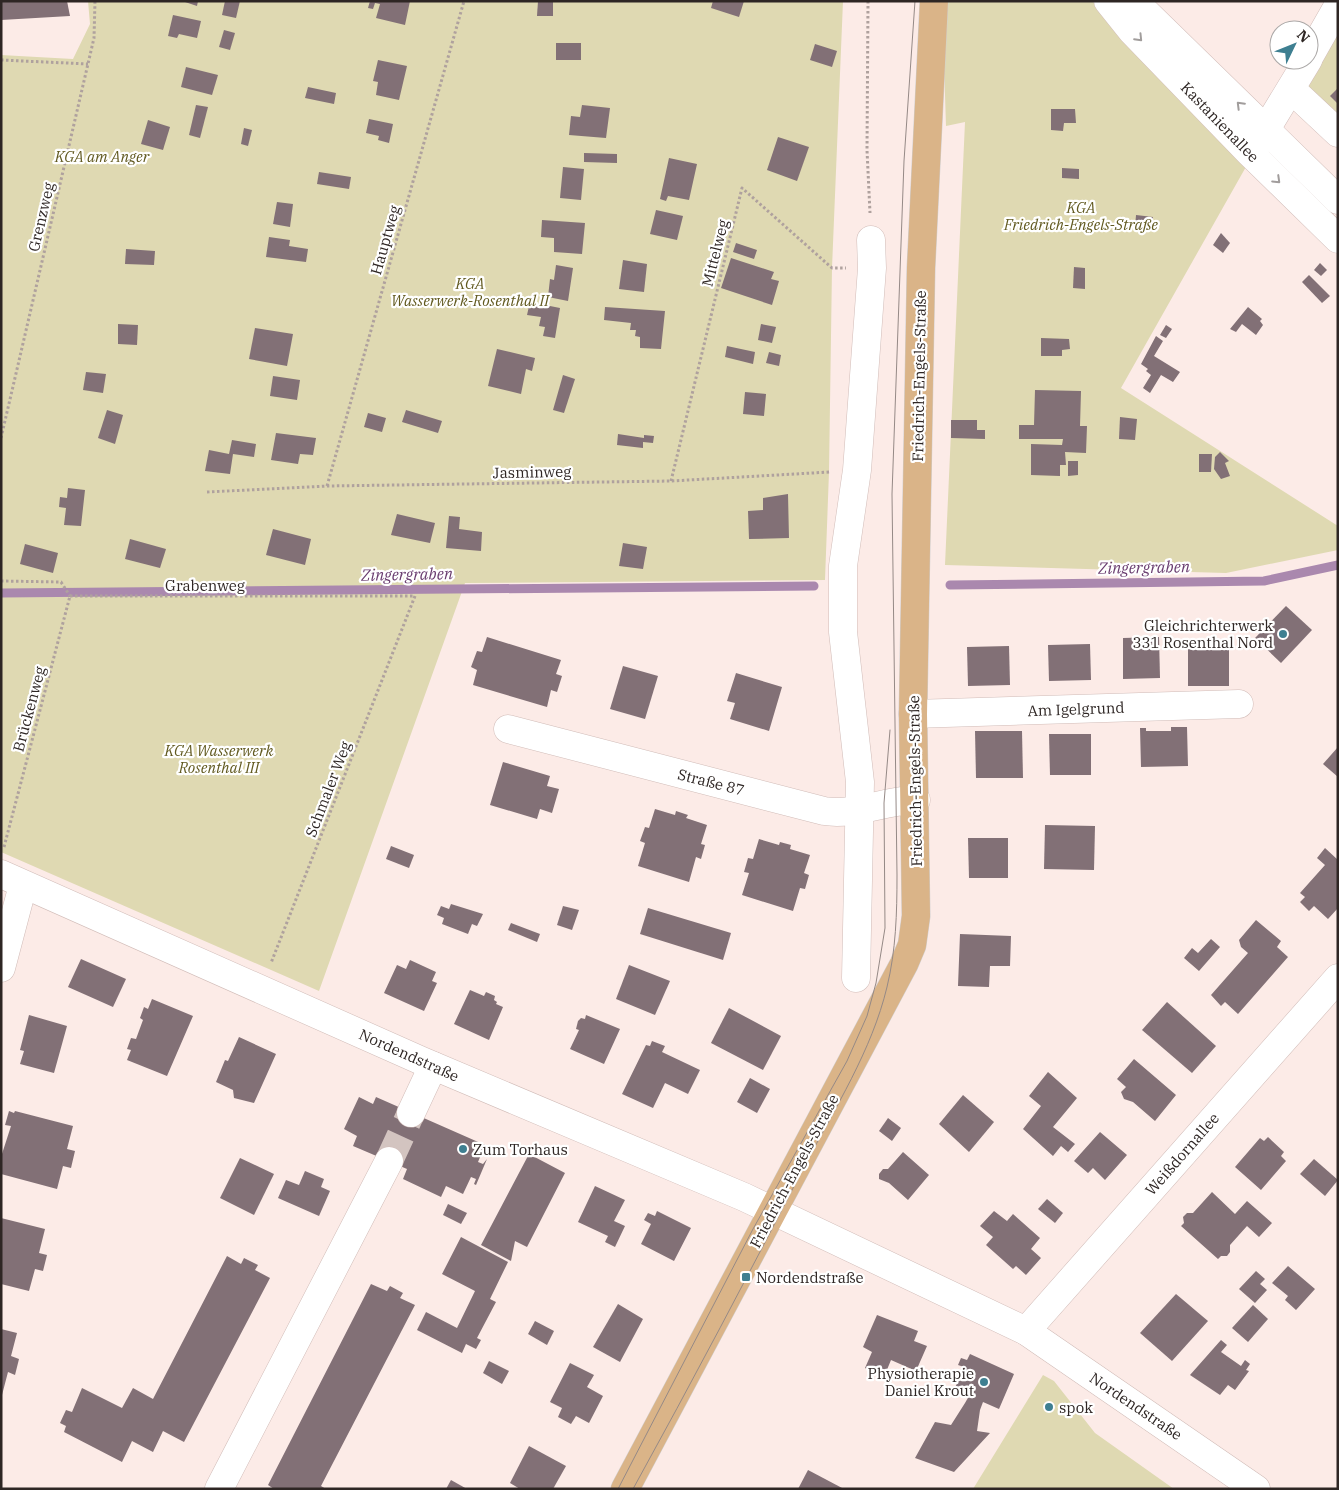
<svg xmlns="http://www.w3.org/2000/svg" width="1339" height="1490" viewBox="0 0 1339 1490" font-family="'IBM Plex Serif',serif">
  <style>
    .green { fill: #dfd9b2 }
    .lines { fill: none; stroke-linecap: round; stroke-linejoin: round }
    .stream { stroke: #aa88ae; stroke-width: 9 }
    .building { fill: #827076 }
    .minor-tunnel { stroke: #d3c4c0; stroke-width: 28; stroke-dasharray: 28 14; stroke-linecap: butt }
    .minor-casing { stroke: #d1bcb8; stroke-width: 29 }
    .major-casing { stroke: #d1cfcf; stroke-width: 29 }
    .path { stroke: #afa19e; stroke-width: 3; stroke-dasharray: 2.5 2.5; stroke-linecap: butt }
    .minor { stroke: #fff; stroke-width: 28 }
    .major { stroke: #dab488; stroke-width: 28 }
    .tram { stroke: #958986; stroke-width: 1 }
    .oneway { stroke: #a19d9c }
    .poi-dot { fill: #3e7f91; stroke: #fff; stroke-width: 2 }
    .labels { text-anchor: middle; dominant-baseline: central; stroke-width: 4.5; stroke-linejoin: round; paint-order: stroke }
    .street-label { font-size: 15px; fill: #2e2624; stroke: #fff }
    .park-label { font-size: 15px; font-style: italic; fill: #61591f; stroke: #fff }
    .poi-label { font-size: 15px; fill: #2e2624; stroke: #fff; text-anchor: start }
    .water-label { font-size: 16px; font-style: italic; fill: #693c6f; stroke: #fff }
  </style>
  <rect width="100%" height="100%" fill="#fcebe7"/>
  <g class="green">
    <polygon points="88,1 843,1 832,268 829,472 825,580 465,583 319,991 1,852 1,55 73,59 90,24"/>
    <polygon points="942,1 1092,1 1247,165 1121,388 1338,526 1338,550 1226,573 945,565 965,122 946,126"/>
    <polygon points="1338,24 1338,127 1301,90"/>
    <polygon points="1043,1375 1054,1381 1095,1433 1174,1489 973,1489"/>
  </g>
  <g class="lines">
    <g class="stream">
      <polyline points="950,585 1264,581 1338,565"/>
      <polyline points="1,593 814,586"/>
    </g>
  </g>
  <g class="building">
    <polygon points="1,1 67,1 70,16 1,20"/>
    <polygon points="182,1 198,1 197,6"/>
    <polygon points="225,1 240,1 236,18 222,15"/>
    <polygon points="370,1 410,1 405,25 376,18 380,4 375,3 373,9 368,8"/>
    <polygon points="538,1 553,1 553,16 537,16"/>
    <polygon points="713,1 744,1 739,17 711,8"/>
    <polygon points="173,15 201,21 197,38 179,34 177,38 168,36"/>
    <polygon points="224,30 235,33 230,50 219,47"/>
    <rect x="556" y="43" width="25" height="17"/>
    <polygon points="815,44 837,51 832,67 810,60"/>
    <polygon points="378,60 407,66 399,100 376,95 378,82 373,81"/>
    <polygon points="186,67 218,75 212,95 181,87"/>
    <polygon points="308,87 336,93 334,104 305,98"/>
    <polygon points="1338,88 1338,104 1330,96"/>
    <polygon points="196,105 208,107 200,138 189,135"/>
    <polygon points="582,105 610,108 606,138 569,135 571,116 580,117"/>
    <polygon points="1051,109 1075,109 1076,123 1064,123 1063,131 1051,130"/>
    <polygon points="369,119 393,124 389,143 378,140 379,136 366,133"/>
    <polygon points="148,120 170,127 163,150 141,144"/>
    <polygon points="244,128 252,130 248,146 241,144"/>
    <polygon points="778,137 809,147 797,181 767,170"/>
    <polygon points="584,153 617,154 617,163 584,162"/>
    <polygon points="669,158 697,164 689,200 668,196 666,201 660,199"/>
    <polygon points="563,167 584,169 581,200 560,198"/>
    <polygon points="1062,168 1079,169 1079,179 1062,178"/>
    <polygon points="319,172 351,177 349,189 317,184"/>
    <polygon points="277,202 293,204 290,227 273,224"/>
    <polygon points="656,210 683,216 677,240 650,234"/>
    <polygon points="1136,215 1153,217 1152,230 1135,228"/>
    <polygon points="542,220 585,223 582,254 554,252 554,238 541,237"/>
    <polygon points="1221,233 1230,243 1223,253 1213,245"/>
    <polygon points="269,237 290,240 289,246 308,249 306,262 266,257"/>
    <polygon points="736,243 757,250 754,259 733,252"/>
    <polygon points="126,249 155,251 154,265 125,264"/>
    <polygon points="731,258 774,272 771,279 779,281 772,305 721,288"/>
    <polygon points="623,260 647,264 644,292 619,289"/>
    <polygon points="1320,263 1327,270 1321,276 1314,270"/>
    <polygon points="556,265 573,268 568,301 548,297 550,279 554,280"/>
    <polygon points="1074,267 1085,268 1085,289 1073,288"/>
    <polygon points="1309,275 1330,296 1322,303 1302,282"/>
    <polygon points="530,302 560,308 555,338 543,336 545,327 539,326 541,317 527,315"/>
    <polygon points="605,307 665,311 661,349 640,348 640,337 635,336 636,330 630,330 631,323 604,320"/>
    <polygon points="1248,307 1262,319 1260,321 1263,325 1256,335 1242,324 1236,332 1230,329"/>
    <polygon points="118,324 138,325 137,345 118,344"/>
    <polygon points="761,324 776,327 772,343 758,340"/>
    <polygon points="1166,325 1172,329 1166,338 1160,335"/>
    <polygon points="255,328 293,334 287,366 249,359"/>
    <polygon points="1156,336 1163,341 1154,356 1180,372 1173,382 1161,375 1150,393 1143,388 1151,375 1146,371 1148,369 1141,364"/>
    <polygon points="1041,338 1069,339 1070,349 1062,350 1062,356 1041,356"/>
    <polygon points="727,346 755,352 753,364 725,357"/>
    <polygon points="497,349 535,358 532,371 526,369 521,394 488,386"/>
    <polygon points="769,352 781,355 779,366 766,363"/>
    <polygon points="86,372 106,374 103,393 83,390"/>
    <polygon points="563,375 575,379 564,413 553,410"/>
    <polygon points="273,376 300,380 297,400 270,396"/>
    <polygon points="1035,390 1081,391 1080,426 1087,426 1086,453 1065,452 1066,465 1060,465 1060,476 1031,475 1031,444 1062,445 1063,439 1019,439 1019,425 1034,425"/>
    <polygon points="745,392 766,394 764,416 743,414"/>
    <polygon points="107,410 123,415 115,444 98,438"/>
    <polygon points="406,410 442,421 438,433 402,422"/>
    <polygon points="368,413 386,418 382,432 364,427"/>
    <polygon points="1120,417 1137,419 1135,440 1119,439"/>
    <polygon points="951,420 977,420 977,430 985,430 985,439 951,438"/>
    <polygon points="276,433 316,438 313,455 300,454 298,464 271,460"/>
    <polygon points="618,434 644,438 644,435 654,436 653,443 643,442 643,448 617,445"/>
    <polygon points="232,440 256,444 254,457 233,454 230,474 205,471 209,450 229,454"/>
    <polygon points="1220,452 1229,461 1225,463 1230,476 1221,479 1214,469 1215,457"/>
    <polygon points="1199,454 1212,454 1211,472 1199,472"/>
    <polygon points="1068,461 1078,461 1078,475 1068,476"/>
    <polygon points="68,488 85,490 81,526 64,525 66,508 59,507 60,497 67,498"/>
    <polygon points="788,494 789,538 749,539 748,511 763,510 763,498"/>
    <polygon points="397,514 435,523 430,543 391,535"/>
    <polygon points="449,516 460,517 459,529 482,532 481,551 446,548"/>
    <polygon points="273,529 311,539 305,565 266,555"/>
    <polygon points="130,539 166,549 160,568 125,559"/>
    <polygon points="623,543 647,547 643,569 619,566"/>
    <polygon points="25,544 58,553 53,573 20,564"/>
    <polygon points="1286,606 1312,630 1281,663 1255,638"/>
    <polygon points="487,637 561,660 556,674 562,676 557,692 551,690 547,707 473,685 477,670 471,667 477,651 482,652"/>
    <polygon points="1159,637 1160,678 1123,679 1123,638"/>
    <polygon points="1090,644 1091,680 1049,681 1048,645"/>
    <polygon points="1009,646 1010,685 968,686 967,647"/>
    <rect x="1188" y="649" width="41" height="37"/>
    <polygon points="623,666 658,676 645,719 610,709"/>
    <polygon points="736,673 782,687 769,731 730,719 735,703 727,701"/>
    <polygon points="1171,727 1187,727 1188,766 1141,767 1140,728 1146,728 1146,731 1171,731"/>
    <polygon points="975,731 1022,731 1023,778 976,778"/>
    <polygon points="1049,734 1091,734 1091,775 1050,775"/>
    <polygon points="1338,747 1338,777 1323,764"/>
    <polygon points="503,762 550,776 547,786 559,789 552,813 540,809 537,819 490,805"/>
    <polygon points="655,809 675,815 676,811 688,815 686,818 707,825 701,844 705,845 701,859 696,857 689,882 638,866 645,843 640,841 645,827 649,828"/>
    <polygon points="1045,825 1095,826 1094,870 1044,869"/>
    <polygon points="968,838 1008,838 1008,878 969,878"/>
    <polygon points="759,839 779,845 780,842 791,845 790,849 810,855 804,873 809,875 805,889 800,888 793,911 742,895 749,873 744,872 748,858 753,859"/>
    <polygon points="391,846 414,855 409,868 386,859"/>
    <polygon points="1325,848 1338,860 1338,908 1328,919 1314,906 1309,911 1300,902 1305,897 1300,893 1325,865 1317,858"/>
    <polygon points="451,904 483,914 477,926 472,924 468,934 442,924 444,918 437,915 441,906 449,909"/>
    <polygon points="563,906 579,910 572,930 557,925"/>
    <polygon points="648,908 731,933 723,960 640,934"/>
    <polygon points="1256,920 1281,941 1277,947 1288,957 1238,1014 1225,1002 1221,1006 1211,995 1248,953 1241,947 1239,940"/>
    <polygon points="511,923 540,934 537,942 508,930"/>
    <polygon points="960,934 1011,936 1010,966 990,966 989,987 958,986"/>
    <polygon points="1211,939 1220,947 1199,971 1184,958 1192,948 1198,953"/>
    <polygon points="81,959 126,979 113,1007 68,987"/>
    <polygon points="410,960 436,972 432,981 437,983 424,1011 384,993 397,965 406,969"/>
    <polygon points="629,965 670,981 655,1015 616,999"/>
    <polygon points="470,990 484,996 486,992 495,996 494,1000 497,1002 496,1004 503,1007 489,1040 454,1024"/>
    <polygon points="152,999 193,1016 167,1076 127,1060 131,1050 127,1049 131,1038 136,1039 143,1020 140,1018 144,1007 148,1009"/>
    <polygon points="1167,1002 1216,1046 1192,1073 1142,1030"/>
    <polygon points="729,1008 781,1036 763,1070 711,1043"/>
    <polygon points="29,1015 67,1026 54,1073 20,1064 24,1051 20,1050"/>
    <polygon points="586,1015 620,1029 604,1064 570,1049 579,1030 576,1029 578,1021 581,1018 585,1019"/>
    <polygon points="239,1037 276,1054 254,1103 234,1098 233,1090 216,1082 225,1060 228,1061"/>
    <polygon points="652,1041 665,1046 662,1052 700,1070 688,1094 665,1083 653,1108 622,1094 646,1045 650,1046"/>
    <polygon points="1134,1059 1176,1095 1155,1121 1133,1102 1124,1099 1121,1092 1126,1087 1117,1079"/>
    <polygon points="1048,1072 1077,1098 1053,1127 1075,1144 1068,1152 1061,1146 1053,1156 1023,1129 1041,1106 1029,1096"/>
    <polygon points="750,1078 770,1089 757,1113 737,1102"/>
    <polygon points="963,1095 994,1122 969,1152 939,1124"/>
    <polygon points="359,1097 373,1104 376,1097 485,1145 478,1162 483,1164 487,1159 476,1185 474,1184 476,1179 471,1177 463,1194 446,1186 441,1197 403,1179 407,1169 353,1146 357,1136 344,1129"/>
    <polygon points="9,1111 14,1113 15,1111 73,1126 67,1149 75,1151 71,1168 63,1166 57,1189 1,1174 1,1157 11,1126 5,1125"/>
    <polygon points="888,1118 901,1128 892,1141 879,1131"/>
    <polygon points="1100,1132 1127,1155 1105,1180 1093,1168 1088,1173 1074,1161"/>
    <polygon points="1268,1137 1284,1152 1281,1156 1286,1161 1261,1190 1235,1167 1260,1138 1264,1141"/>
    <polygon points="903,1152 929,1175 908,1200 889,1183 879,1179 879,1174 883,1169 888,1169"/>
    <polygon points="529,1154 565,1173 527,1247 515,1241 511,1261 481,1245"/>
    <polygon points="240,1158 274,1174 254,1215 220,1198"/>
    <polygon points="1314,1159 1338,1180 1325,1196 1300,1174"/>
    <polygon points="305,1171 324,1179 321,1187 330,1191 319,1216 278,1198 286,1180 299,1185"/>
    <polygon points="595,1186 625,1200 614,1221 625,1226 615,1247 605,1242 608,1236 578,1222"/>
    <polygon points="1212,1192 1235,1214 1247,1201 1272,1223 1259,1237 1247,1226 1230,1245 1230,1252 1227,1256 1221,1256 1218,1259 1181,1226 1184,1223 1183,1217 1187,1213 1193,1213"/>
    <polygon points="1047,1199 1063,1213 1055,1223 1038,1209"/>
    <polygon points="448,1204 467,1213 461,1224 443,1215"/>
    <polygon points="657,1211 691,1228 674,1261 641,1244 651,1224 644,1220 648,1213 655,1216"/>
    <polygon points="994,1211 1007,1221 1013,1214 1040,1238 1031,1249 1041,1258 1026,1275 1016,1266 1013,1269 986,1245 993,1237 980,1226"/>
    <polygon points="1,1218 45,1229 39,1253 47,1255 43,1271 35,1269 29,1291 1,1284"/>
    <polygon points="461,1237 508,1262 490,1299 496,1302 477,1338 481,1340 476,1349 466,1344 462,1353 417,1330 426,1312 457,1328 475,1291 442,1274"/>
    <polygon points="227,1256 241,1264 244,1258 258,1265 255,1270 270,1278 184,1442 163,1431 153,1452 132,1441 122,1462 64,1432 66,1426 60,1423 66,1410 72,1412 82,1388 122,1408 133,1388 153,1399"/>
    <polygon points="1288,1266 1315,1289 1296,1310 1285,1300 1288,1296 1272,1283"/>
    <polygon points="1256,1271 1265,1279 1260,1284 1267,1290 1255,1303 1239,1289"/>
    <polygon points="371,1284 387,1291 390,1286 403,1293 400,1298 415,1305 321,1486 326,1489 274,1489 268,1485"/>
    <polygon points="1176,1294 1208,1321 1172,1361 1140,1333"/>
    <polygon points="618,1304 643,1319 620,1362 593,1347"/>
    <polygon points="1253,1305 1268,1319 1248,1342 1232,1328"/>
    <polygon points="877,1315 918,1331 914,1341 927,1346 916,1371 891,1360 884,1377 865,1368 872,1352 863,1347"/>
    <polygon points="535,1321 554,1331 547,1345 528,1334"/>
    <polygon points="1,1329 17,1333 11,1356 19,1359 15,1375 8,1372 2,1395"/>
    <polygon points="1221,1340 1227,1345 1221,1352 1241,1366 1245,1360 1250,1364 1246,1370 1249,1371 1235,1390 1228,1385 1220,1395 1190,1375"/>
    <polygon points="970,1354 1014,1374 999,1409 983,1402 980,1410 977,1431 990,1433 954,1472 915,1458 935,1422 951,1425 965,1403 969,1396 954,1390 964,1367 958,1365 961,1358 967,1360"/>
    <polygon points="489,1361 509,1371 502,1384 483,1373"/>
    <polygon points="570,1363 594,1375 587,1387 603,1396 589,1423 576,1416 571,1424 558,1417 562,1408 550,1402"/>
    <polygon points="529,1446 566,1466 553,1489 520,1489 510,1483"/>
    <polygon points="808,1470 844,1489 798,1489"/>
    <polygon points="451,1480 467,1489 446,1489"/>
  </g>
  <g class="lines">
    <polyline class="minor-tunnel" points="389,1161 411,1113"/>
    <g class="minor-casing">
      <g id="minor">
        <polyline points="1108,1 1132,31 1250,153 1338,239"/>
        <polyline points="1134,1 1338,200"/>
        <polyline points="1309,57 1338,6"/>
        <polyline points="1291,89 1338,133"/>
        <polyline points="1257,144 1308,60"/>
        <polyline points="913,714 1239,704"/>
        <path d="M508,729L824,811C856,816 884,800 916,800"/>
        <polyline points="1,874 422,1061 744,1197 1026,1331 1256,1489"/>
        <polyline points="1,968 23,885"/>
        <polyline points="856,978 860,782 843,632 843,566 857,470 872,268 871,240"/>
        <polyline points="411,1113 433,1066"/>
        <polyline points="1026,1331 1338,978"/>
        <polyline points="219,1489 389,1161"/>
      </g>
    </g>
    <g class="major-casing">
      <polyline id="major" points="625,1489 904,964 912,945 916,916 913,714 921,268 934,1"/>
    </g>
    <g class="path">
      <polyline points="868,1 867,150 870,213"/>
      <polyline points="1,60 88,64"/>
      <polyline points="1,438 94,38 95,1"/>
      <polyline points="671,481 742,188 832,268 846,268"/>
      <polyline points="327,486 464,1"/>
      <polyline points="207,492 327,486 671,481 830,472"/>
      <polyline points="1,581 61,582 70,596"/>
      <polyline points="70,596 415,596 271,963"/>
      <polyline points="4,847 70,596"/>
    </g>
    <use href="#minor" class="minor"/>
    <use href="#major" class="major"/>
    <g class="tram">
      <polyline points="618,1489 753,1229 847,1061 867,1016 876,983 885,928 884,803 890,730"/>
      <path d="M633,1489C692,1382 749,1274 805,1165C835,1108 872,1050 887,987C896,950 897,913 897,875L892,494L904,161L915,1"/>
    </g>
  </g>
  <defs><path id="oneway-chevron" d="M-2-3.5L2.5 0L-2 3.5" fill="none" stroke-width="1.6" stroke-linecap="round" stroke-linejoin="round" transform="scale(1.25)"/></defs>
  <g class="oneway">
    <use href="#oneway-chevron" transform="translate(1139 38) rotate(46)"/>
    <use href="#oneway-chevron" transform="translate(1240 105) rotate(-135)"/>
    <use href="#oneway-chevron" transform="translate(1277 180) rotate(44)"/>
  </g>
  <g class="poi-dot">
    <circle cx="1283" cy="634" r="5"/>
    <circle cx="463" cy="1149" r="5"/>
    <rect x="741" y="1272" width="10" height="10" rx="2.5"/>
    <circle cx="984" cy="1382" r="5"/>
    <circle cx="1049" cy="1407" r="5"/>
  </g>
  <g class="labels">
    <g class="street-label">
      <text transform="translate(1220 122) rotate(46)">Kastanienallee</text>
      <text transform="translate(41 217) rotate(-77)">Grenzweg</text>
      <text transform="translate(385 240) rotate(-74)">Hauptweg</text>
      <text transform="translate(715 253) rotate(-76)">Mittelweg</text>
      <text transform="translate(919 376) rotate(-89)">Friedrich-Engels-Straße</text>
      <text transform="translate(532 472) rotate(-1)">Jasminweg</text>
      <text x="205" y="585">Grabenweg</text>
      <text transform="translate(29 709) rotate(-75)">Brückenweg</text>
      <text transform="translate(1076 709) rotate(-2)">Am Igelgrund</text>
      <text transform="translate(915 781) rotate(-91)">Friedrich-Engels-Straße</text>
      <text transform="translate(711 782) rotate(14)">Straße 87</text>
      <text transform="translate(328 789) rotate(-69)">Schmaler Weg</text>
      <text transform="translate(409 1055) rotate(24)">Nordendstraße</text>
      <text transform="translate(1182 1154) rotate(-49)">Weißdornallee</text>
      <text transform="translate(794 1171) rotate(-62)">Friedrich-Engels-Straße</text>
      <text transform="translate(1136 1406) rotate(34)">Nordendstraße</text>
    </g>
    <g class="park-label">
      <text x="102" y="156">KGA am Anger</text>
      <text x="1081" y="207">KGA<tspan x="1081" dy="17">Friedrich-Engels-Straße</tspan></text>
      <text x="470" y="283">KGA<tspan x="470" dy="17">Wasserwerk-Rosenthal II</tspan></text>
      <text x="219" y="750">KGA Wasserwerk<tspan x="219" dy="17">Rosenthal III</tspan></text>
    </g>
    <g class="poi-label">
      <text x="1273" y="625" text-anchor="end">Gleichrichterwerk<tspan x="1273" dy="17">331 Rosenthal Nord</tspan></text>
      <text x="473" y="1149">Zum Torhaus</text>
      <text x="756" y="1277">Nordendstraße</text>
      <text x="974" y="1373" text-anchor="end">Physiotherapie<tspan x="974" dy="17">Daniel Krout</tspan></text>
      <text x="1059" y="1407">spok</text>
    </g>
    <g class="water-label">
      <text transform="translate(1144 567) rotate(-1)">Zingergraben</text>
      <text transform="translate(407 574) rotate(-1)">Zingergraben</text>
    </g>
  </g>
  <rect width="1339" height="1490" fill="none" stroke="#2e2624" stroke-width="5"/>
  <g transform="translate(1294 45) rotate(47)"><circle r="24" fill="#ffffff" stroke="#aba8a7"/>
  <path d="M0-4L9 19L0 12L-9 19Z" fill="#3e7f91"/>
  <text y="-8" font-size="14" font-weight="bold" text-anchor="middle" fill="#2e2624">N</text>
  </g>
</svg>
